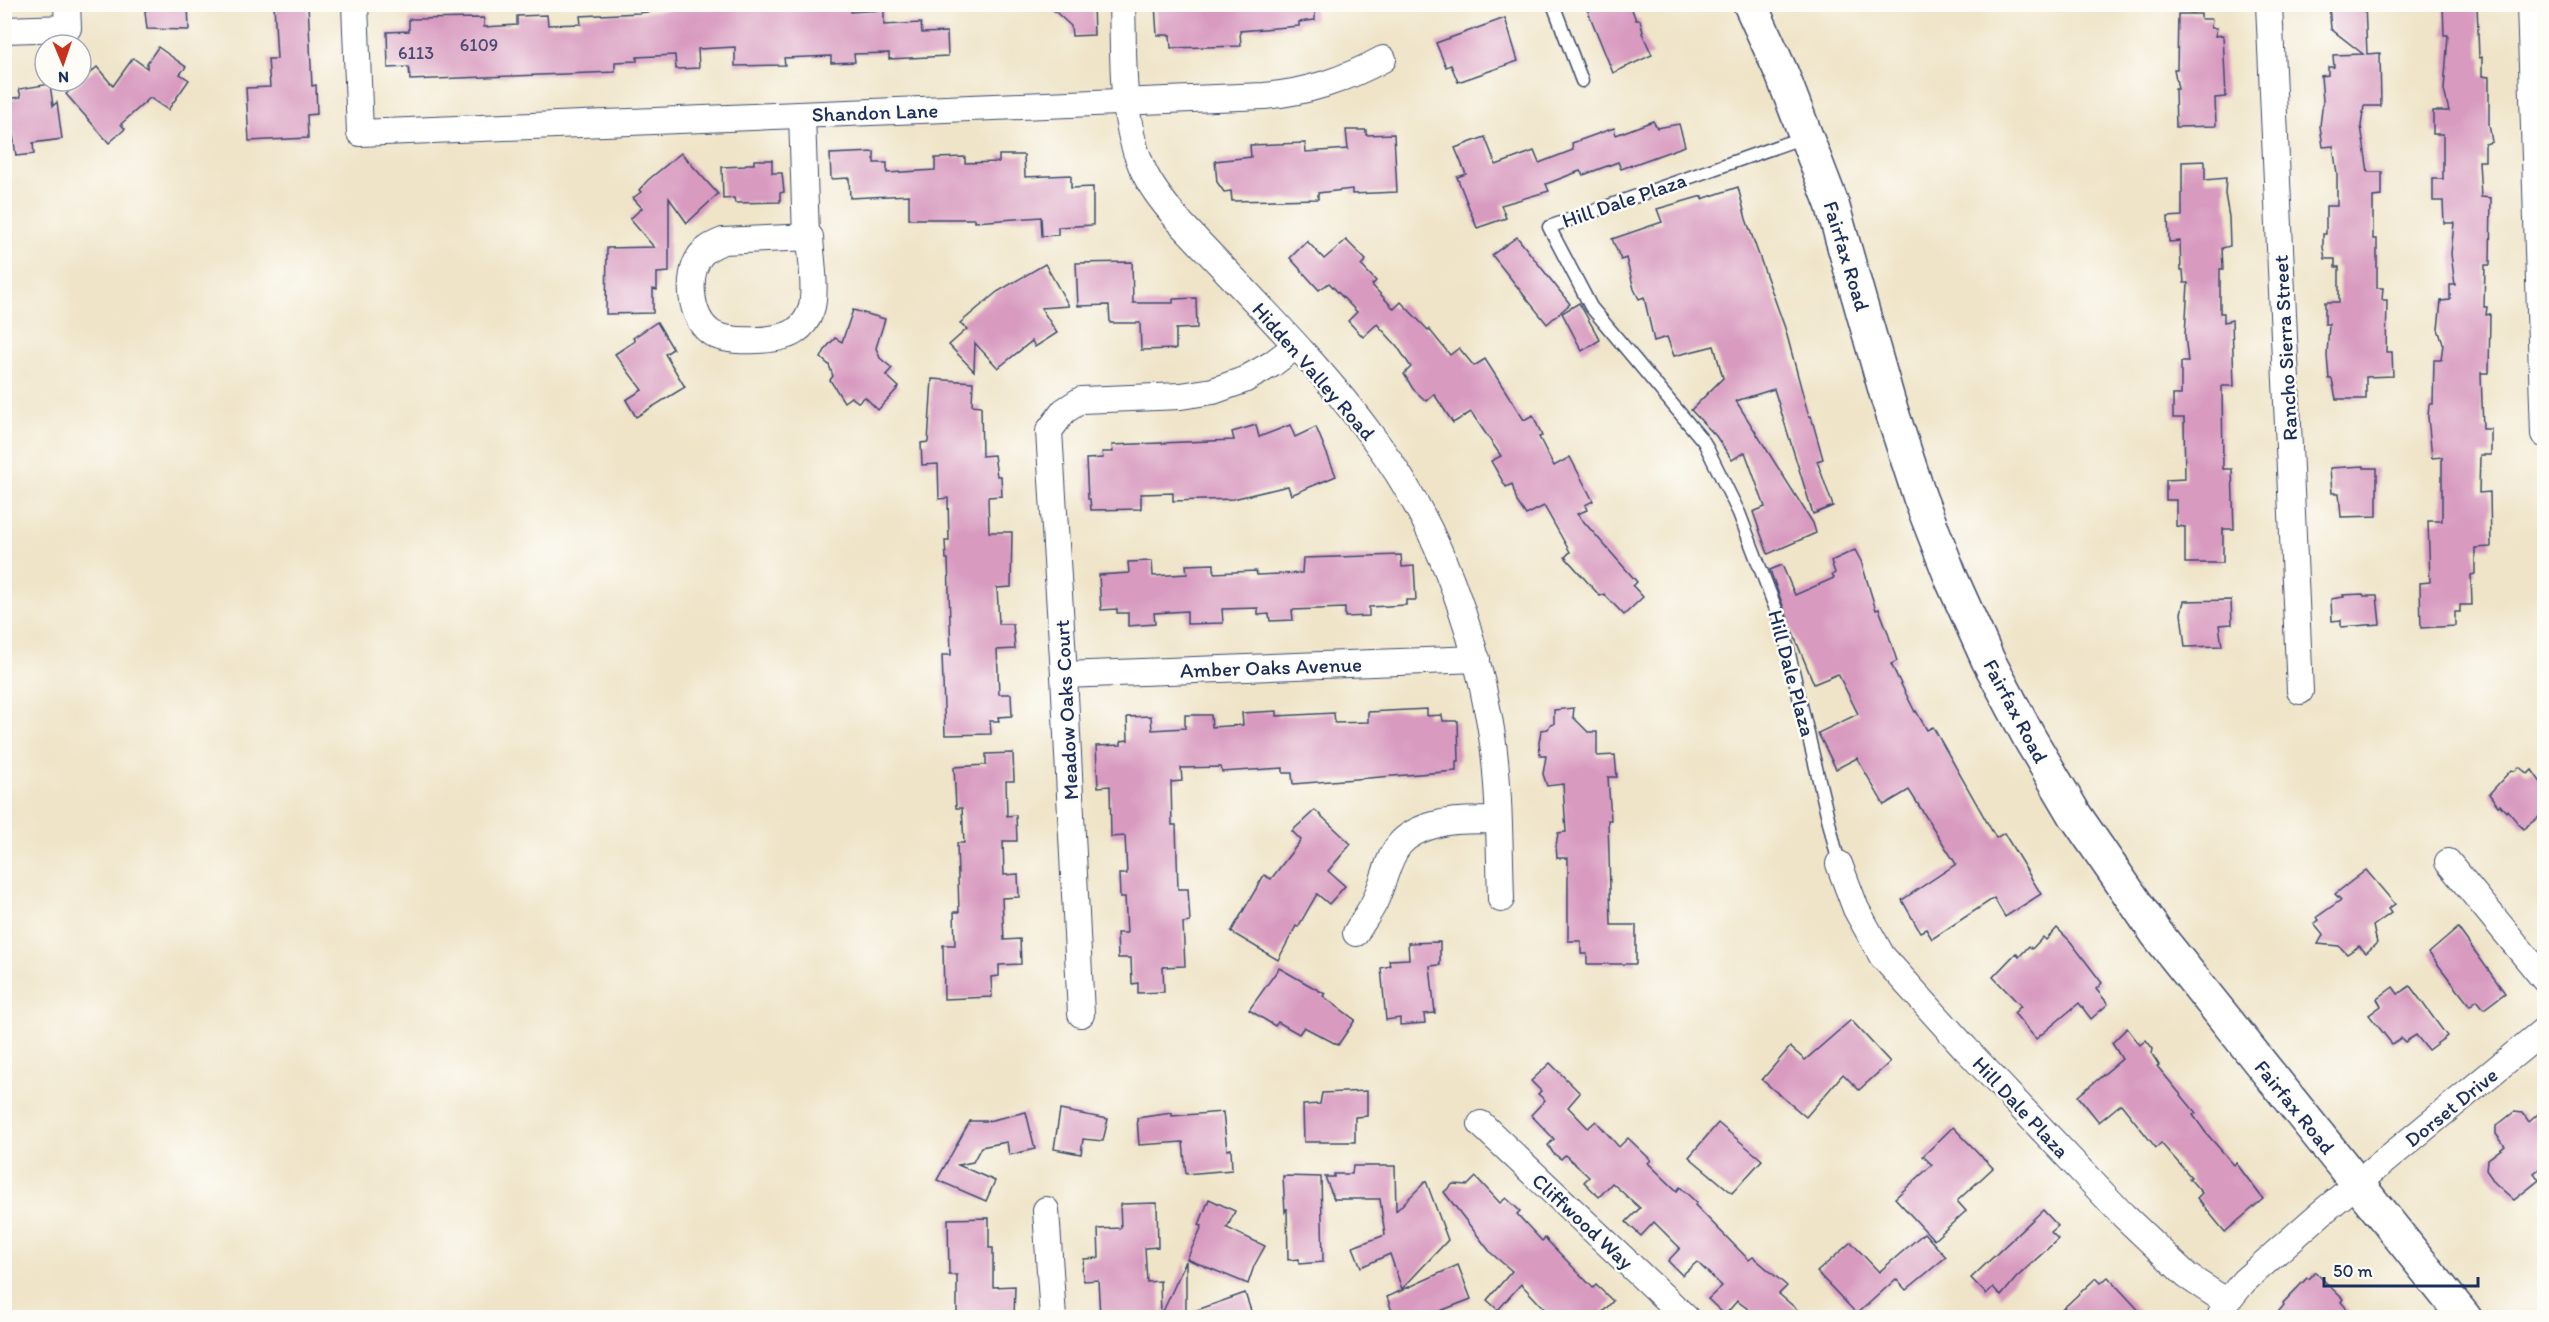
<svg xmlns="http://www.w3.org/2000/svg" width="2549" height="1322" viewBox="0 0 2549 1322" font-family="Itim,sans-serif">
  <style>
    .building { fill: #d89abf }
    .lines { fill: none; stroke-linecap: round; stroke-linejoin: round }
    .lane-casing { stroke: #3b4a6e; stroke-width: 15 }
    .street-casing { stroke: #3b4a6e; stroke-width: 28 }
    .secondary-casing { stroke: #3b4a6e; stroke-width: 36 }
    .lane { stroke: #fff; stroke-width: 12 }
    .street { stroke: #fff; stroke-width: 26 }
    .secondary { stroke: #fff; stroke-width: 33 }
    .labels { text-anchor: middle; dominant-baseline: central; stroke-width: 5; stroke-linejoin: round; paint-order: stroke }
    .number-label { font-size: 18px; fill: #4a4a76 }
    .street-label { font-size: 21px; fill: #1b2f5e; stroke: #fdfcf7 }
  </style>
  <rect width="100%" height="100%" fill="#fdfcf7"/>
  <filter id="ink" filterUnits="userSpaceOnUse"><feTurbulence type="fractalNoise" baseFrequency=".0167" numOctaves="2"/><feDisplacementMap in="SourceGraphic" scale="12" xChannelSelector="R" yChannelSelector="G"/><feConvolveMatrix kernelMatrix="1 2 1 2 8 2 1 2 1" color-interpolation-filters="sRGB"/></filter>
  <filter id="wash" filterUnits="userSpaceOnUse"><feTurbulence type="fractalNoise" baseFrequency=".008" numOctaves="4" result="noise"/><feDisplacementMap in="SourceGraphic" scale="24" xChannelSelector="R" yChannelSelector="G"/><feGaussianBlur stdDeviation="1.35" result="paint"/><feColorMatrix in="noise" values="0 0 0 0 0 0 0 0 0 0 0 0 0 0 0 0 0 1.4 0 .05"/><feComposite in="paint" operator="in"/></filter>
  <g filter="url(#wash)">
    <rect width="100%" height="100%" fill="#efe4c8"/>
    <g id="blocks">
      <g class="building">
        <polygon points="149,4 188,4 189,30 147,29 145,12"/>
        <polygon points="274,4 308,4 312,86 316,85 317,114 307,115 308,138 249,141 246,88 270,87 268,59 277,59"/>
        <polygon points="733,4 850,4 851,12 884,10 884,25 921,23 922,33 947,32 948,56 889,59 889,53 854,54 855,62 831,63 831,56 784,58 785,65 735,66 735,47 698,49 699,68 676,69 675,55 637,57 637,61 615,62 615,72 410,80 409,67 388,68 387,32 409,31 409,19 484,18 484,27 517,25 517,16 547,15 548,25 581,24 580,16 639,13 672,9 672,6"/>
        <polygon points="1047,4 1093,4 1094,35 1072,36 1071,26"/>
        <polygon points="1155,4 1315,4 1315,20 1299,22 1299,26 1240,31 1241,46 1171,48 1170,35 1157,35"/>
        <polygon points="1585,4 1630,4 1636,20 1640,20 1643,32 1642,33 1652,55 1613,73"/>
        <polygon points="2329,4 2365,4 2367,54 2380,53 2381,106 2364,106 2361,126 2368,172 2382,172 2382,196 2373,197 2373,239 2377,239 2377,288 2383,288 2382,300 2387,300 2386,352 2392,352 2393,376 2366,377 2366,399 2336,399 2332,379 2329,379 2327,355 2329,324 2325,324 2325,302 2339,302 2339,267 2335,267 2335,259 2325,259 2323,247 2323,234 2326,234 2326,206 2337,206 2337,174 2333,146 2323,147 2320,126 2323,101 2321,76 2328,75 2328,67 2334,67 2333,55 2363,54 2331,29"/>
        <polygon points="2443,4 2477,4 2479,58 2482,57 2482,76 2489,77 2489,124 2492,142 2485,144 2485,161 2479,161 2481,197 2491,198 2490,265 2485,265 2484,307 2487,307 2486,315 2490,314 2489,373 2481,373 2483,429 2491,429 2491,455 2480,455 2479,493 2490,492 2491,547 2475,548 2475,574 2471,575 2472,605 2460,605 2460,612 2455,612 2455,626 2421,628 2420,583 2430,582 2428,521 2442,521 2442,457 2432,458 2428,417 2429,404 2433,404 2434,360 2441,360 2443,344 2438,329 2441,301 2450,300 2450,285 2455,285 2451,254 2454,223 2444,223 2443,201 2433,201 2433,179 2443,179 2443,134 2433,134 2433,111 2449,111 2444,90 2448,35 2444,35"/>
        <polygon points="2178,14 2201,14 2201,19 2212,19 2211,28 2217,28 2215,36 2223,35 2226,97 2215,98 2216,126 2176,127 2175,89 2178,89 2174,69 2177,69"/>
        <polygon points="1505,18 1518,61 1458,82 1451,65 1446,67 1436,43"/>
        <polygon points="158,47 186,67 180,74 189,80 168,110 150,98 121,124 125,129 109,143 66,94 97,67 113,86 133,58 147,68 147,63"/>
        <polygon points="50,84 53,106 57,102 62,139 33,143 34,154 16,156 8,99 21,97 19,89"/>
        <polygon points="1653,121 1657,128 1679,124 1685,146 1621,169 1618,162 1583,175 1580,171 1546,184 1549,191 1501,205 1506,218 1477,228 1457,177 1466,174 1455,148 1485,137 1496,165 1534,151 1539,163 1573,150 1572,143 1614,128 1616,135"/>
        <polygon points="1346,130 1366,130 1366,135 1394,134 1397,192 1352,194 1352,189 1318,193 1318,199 1232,201 1231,191 1224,192 1217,182 1215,161 1251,157 1250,145 1305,143 1306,152 1348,149"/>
        <polygon points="874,152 874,163 887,163 887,173 935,170 935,158 965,157 965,163 999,162 999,155 1024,155 1025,177 1071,175 1071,188 1093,187 1093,225 1058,227 1058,235 1042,236 1041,217 975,222 975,219 909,219 909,195 850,198 849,178 831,179 830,154"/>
        <polygon points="681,153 718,194 687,223 669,198 669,272 657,273 657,290 653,289 653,313 606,314 607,248 654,247 630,219 642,208 633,198 641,192 639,190 648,180"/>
        <polygon points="754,160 772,160 772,173 782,173 784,192 780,193 780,202 735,203 734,198 723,199 722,167 745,166 746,164 754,164"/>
        <polygon points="2205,161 2205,180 2226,178 2225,194 2229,217 2230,246 2222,248 2223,269 2220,269 2220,313 2224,313 2224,322 2232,320 2234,386 2222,386 2223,469 2232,469 2234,529 2223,529 2223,563 2185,563 2185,527 2176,526 2176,500 2166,500 2166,480 2185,479 2184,418 2173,418 2173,395 2181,395 2181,362 2188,362 2185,335 2188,283 2184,283 2183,270 2181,270 2180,241 2169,242 2168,217 2182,216 2182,162"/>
        <polygon points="1738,187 1746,219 1785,328 1809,417 1811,416 1823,459 1817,461 1833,506 1813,514 1774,389 1736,401 1813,523 1816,533 1768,554 1753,512 1765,507 1745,452 1732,460 1716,436 1691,410 1723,378 1714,346 1674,356 1667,337 1654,341 1644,297 1639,299 1634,289 1626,258 1621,260 1612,239 1662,222 1657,209 1702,196 1702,199"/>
        <polygon points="1517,237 1570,304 1547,324 1492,255"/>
        <polygon points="1346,240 1366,260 1361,265 1376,281 1372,285 1394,309 1401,302 1428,330 1429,329 1450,355 1459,348 1474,366 1485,359 1524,420 1533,415 1542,436 1539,437 1554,466 1570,457 1593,501 1585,505 1587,510 1577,514 1637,582 1633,586 1643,597 1624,615 1604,594 1600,596 1565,557 1570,552 1544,506 1526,515 1517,502 1512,484 1506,487 1491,461 1501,456 1471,412 1453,423 1434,394 1426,401 1413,389 1404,374 1411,367 1397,346 1377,324 1363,337 1348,321 1357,312 1329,283 1319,290 1290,258 1307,241 1324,259"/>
        <polygon points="1132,262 1133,303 1173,303 1173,299 1196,298 1197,328 1176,329 1176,349 1141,350 1140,323 1110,323 1109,305 1078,306 1076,263"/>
        <polygon points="1045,264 1069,306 1041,308 1057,333 1035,347 1032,341 998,368 975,343 974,371 949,345 967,329 960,323 997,292"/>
        <polygon points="1579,303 1600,340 1582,351 1562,313"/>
        <polygon points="853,310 885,319 876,348 880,358 892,368 886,375 899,387 878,410 865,397 858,402 851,397 844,402 830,380 833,376 829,365 821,358 826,348 835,338 842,342"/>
        <polygon points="657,322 673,349 665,354 685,387 636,417 626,400 642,390 615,354 635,341 633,338"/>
        <polygon points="932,379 973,382 972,405 981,406 982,456 994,455 997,476 1001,476 1002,496 988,497 989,532 1012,532 1011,587 997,588 999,624 1013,624 1015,649 997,650 999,694 1011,694 1012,716 998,717 999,721 990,721 991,734 945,735 942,655 951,655 948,559 946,559 945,541 949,541 948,498 939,499 938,464 922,465 921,443 928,442"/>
        <polygon points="1256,425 1259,437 1290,425 1295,437 1316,427 1336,476 1291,495 1288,486 1233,499 1173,501 1173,493 1141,494 1141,509 1091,510 1090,499 1088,499 1086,459 1103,458 1102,452 1113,452 1112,445 1234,440 1232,432"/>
        <polygon points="2364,466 2364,468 2377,468 2377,516 2341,517 2339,493 2332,493 2330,468"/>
        <polygon points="1855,550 1861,561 1876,610 1879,609 1887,630 1897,661 1891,664 1915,712 1916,711 1927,730 1933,727 1996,838 2004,833 2041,894 2005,917 1994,898 1932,939 1926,929 1920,932 1902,900 1956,864 1909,790 1884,805 1857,758 1836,769 1818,733 1858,714 1838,674 1814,684 1794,636 1770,570 1782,565 1795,595 1834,578 1832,575 1835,573 1831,561"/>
        <polygon points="1401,555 1402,567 1414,566 1416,600 1406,600 1406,605 1369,607 1369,616 1345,617 1345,608 1292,610 1293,620 1270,621 1269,614 1258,615 1258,608 1222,609 1223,623 1187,624 1187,611 1154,613 1155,624 1128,626 1128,613 1117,613 1117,609 1101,610 1099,575 1129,573 1128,562 1152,561 1153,576 1187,574 1186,565 1214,564 1214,573 1256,571 1257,575 1302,573 1303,558"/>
        <polygon points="2363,594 2364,596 2377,596 2380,624 2341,627 2341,620 2332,621 2331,599 2344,597 2343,595"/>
        <polygon points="2231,600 2232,624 2219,625 2222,646 2185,647 2181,613 2184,601"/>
        <polygon points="1574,708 1573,717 1588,732 1597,732 1597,756 1615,755 1617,777 1608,777 1611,820 1608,820 1611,925 1636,925 1636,964 1587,964 1587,954 1581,954 1581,941 1568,941 1568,858 1557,858 1556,846 1558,833 1566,832 1563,784 1547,786 1543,774 1546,756 1540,756 1539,743 1541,730 1548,729 1550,725 1554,724 1554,710"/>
        <polygon points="1427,709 1427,716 1442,715 1443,721 1458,721 1459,761 1456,761 1456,771 1293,784 1292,773 1283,773 1283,768 1222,772 1221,767 1181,768 1182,781 1171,782 1172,825 1176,825 1178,889 1188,889 1190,922 1183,923 1185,966 1163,967 1164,992 1138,993 1138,983 1132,984 1131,958 1118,958 1117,933 1127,933 1125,897 1120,897 1119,874 1127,874 1125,836 1111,837 1110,786 1098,787 1096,746 1121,745 1121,741 1128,740 1127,717 1151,716 1152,730 1185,728 1185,715 1211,715 1212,727 1243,725 1242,713 1277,711 1277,716 1334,713 1335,723 1368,722 1368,712"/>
        <polygon points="1013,753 1014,781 1006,781 1007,816 1016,815 1017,841 1003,841 1004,875 1018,874 1019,897 1002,898 1004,940 1020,939 1021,964 999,965 999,976 991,977 992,997 944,999 943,945 955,945 954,912 959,912 957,843 964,843 962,808 956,808 954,767 986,765 986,754"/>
        <polygon points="2519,767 2528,774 2532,770 2544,787 2544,813 2523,829 2507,810 2506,812 2500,805 2498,806 2489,794 2511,770 2515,771"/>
        <polygon points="1315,810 1351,844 1328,871 1345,886 1329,904 1317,894 1298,927 1296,926 1278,960 1231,932 1264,875 1271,879 1301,840 1292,831"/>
        <polygon points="2366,870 2395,904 2388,909 2391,913 2373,926 2377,943 2366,953 2359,946 2347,954 2339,946 2318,944 2323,935 2314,924 2319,920 2317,917 2341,900 2335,894"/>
        <polygon points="2057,928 2070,941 2102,983 2096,989 2108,1004 2091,1019 2079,1003 2036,1039 2014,1013 2021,1006 1993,977 2016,953 2019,957 2029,946 2032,949 2043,937 2046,940"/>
        <polygon points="2458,928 2505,993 2484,1009 2477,1000 2470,1006 2429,953"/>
        <polygon points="1440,942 1440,965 1430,966 1435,1013 1424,1014 1425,1023 1400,1025 1400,1018 1386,1020 1381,968 1390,966 1389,960 1409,959 1408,943"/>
        <polygon points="1279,968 1325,994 1323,996 1355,1020 1338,1045 1304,1027 1299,1034 1278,1022 1275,1026 1249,1010"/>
        <polygon points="2410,986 2447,1036 2428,1050 2416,1035 2405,1042 2401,1038 2392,1044 2369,1015 2381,1006 2377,999 2393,987 2398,994"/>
        <polygon points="1851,1020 1890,1062 1859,1090 1843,1074 1806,1117 1762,1080 1790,1047 1805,1060"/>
        <polygon points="2127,1028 2140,1045 2146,1040 2153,1049 2152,1054 2159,1065 2157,1066 2196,1113 2193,1115 2206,1133 2234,1165 2236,1163 2263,1199 2225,1232 2197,1198 2202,1193 2189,1178 2191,1177 2161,1143 2156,1148 2121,1104 2099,1122 2078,1096 2122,1059 2112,1043"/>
        <polygon points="1550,1063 1580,1093 1568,1107 1588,1128 1596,1121 1619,1147 1628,1138 1651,1160 1648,1163 1677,1191 1680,1187 1697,1203 1695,1205 1749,1260 1753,1257 1787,1286 1779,1294 1806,1317 1759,1317 1737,1301 1725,1315 1708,1299 1722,1286 1697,1262 1682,1275 1668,1261 1680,1248 1654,1222 1641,1236 1626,1222 1640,1208 1612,1183 1599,1197 1584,1182 1589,1177 1565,1155 1561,1159 1553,1153 1548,1145 1554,1139 1531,1115 1545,1100 1538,1094 1541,1091 1531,1081"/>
        <polygon points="1367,1091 1367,1116 1355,1117 1355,1142 1304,1142 1303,1105 1320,1104 1322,1093"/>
        <polygon points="2544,1109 2544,1165 2534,1173 2539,1180 2514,1200 2495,1183 2486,1170 2487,1160 2505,1146 2496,1134 2496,1126 2514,1112 2523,1113 2529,1122"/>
        <polygon points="1060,1110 1108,1119 1103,1141 1083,1139 1081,1154 1054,1149"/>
        <polygon points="1026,1112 1035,1149 1009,1155 1007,1142 981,1147 973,1162 958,1165 995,1181 986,1201 937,1180 970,1121 988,1121"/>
        <polygon points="1223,1112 1227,1150 1231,1149 1232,1170 1186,1174 1183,1142 1139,1145 1137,1118 1172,1113 1172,1116"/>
        <polygon points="1718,1123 1762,1160 1732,1193 1689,1157"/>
        <polygon points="1953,1127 1993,1168 1957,1201 1966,1211 1934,1240 1895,1198 1932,1165 1923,1156"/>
        <polygon points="1353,1166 1395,1166 1396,1211 1426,1181 1448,1240 1402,1289 1390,1254 1361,1267 1353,1247 1385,1235 1380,1199 1334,1199 1325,1177 1334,1177 1334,1174 1352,1174"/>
        <polygon points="1283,1176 1321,1177 1323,1262 1299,1264 1299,1259 1288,1260 1287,1208 1285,1212"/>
        <polygon points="1476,1177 1500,1203 1506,1198 1520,1211 1517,1214 1542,1241 1545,1238 1593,1288 1596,1285 1613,1301 1598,1317 1552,1317 1521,1284 1498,1310 1487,1300 1512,1271 1491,1253 1444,1192 1453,1184 1468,1185"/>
        <polygon points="1209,1199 1235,1211 1227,1228 1265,1246 1254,1266 1248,1284 1187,1259 1202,1226 1199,1225"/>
        <polygon points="1157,1203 1158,1247 1145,1248 1147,1282 1160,1281 1161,1316 1186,1261 1186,1314 1245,1293 1253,1317 1100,1317 1098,1280 1084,1281 1082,1271 1084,1259 1099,1258 1098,1229 1121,1228 1120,1204"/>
        <polygon points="2043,1210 2058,1226 2051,1232 2058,1239 2016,1278 2001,1296 1993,1287 1986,1294 1971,1278"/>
        <polygon points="989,1218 989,1248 993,1248 993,1287 1015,1286 1014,1317 957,1317 957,1275 949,1275 948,1219"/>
        <polygon points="1924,1233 1946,1257 1906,1290 1896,1279 1857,1314 1817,1272 1851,1242 1879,1272"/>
        <polygon points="1458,1265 1471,1299 1425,1317 1394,1317 1387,1297"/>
        <polygon points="2315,1272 2343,1299 2341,1302 2354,1317 2274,1317 2284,1305 2283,1303 2307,1278 2309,1279"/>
        <polygon points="2108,1277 2145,1317 2054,1317 2096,1278 2101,1283"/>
      </g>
    </g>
  </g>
  <g filter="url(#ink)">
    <use href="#blocks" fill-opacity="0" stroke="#3b4a6e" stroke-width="1.5"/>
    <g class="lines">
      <g class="lane-casing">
        <g id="lane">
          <polyline points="1553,4 1582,81"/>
          <polyline points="1804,137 1549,227 1591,307 1704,442 1739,513 1782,625 1839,864"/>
        </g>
      </g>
      <g class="street-casing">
        <g id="street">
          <path d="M355,4L360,133L1264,96C1308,92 1344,80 1383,59"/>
          <path d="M1122,4C1124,57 1120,116 1141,165C1149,185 1163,202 1177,219C1244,291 1316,360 1374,439C1435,520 1471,619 1489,718C1500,777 1499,839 1501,899"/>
          <polyline points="2269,4 2300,691"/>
          <polyline points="2530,4 2544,434"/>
          <polyline points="4,30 68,28 67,4"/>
          <polyline points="802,115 806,237"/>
          <path d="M810,237C811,257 817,292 811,310C808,319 802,327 794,332C778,342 725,344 710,332C690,317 686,276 700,256C706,248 714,245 723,241Z"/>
          <polyline points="1064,675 1477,659"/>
          <polyline points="2448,862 2544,979"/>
          <polyline points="1839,864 1856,909 1882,956 1966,1049 2123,1215 2187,1276 2227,1302"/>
          <path d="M1356,933C1362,922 1370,912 1375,901C1392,863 1387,836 1438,824C1456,819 1479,821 1498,820"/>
          <polyline points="1081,1014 1064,675 1049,431 1064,411 1081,400 1181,396 1213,391 1244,380 1272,364 1296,346"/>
          <polyline points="1481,1124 1686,1318"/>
          <polyline points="1046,1210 1053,1318"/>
          <polyline points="2220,1317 2227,1302 2244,1281 2320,1214 2544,1030"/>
        </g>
      </g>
      <g class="secondary-casing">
        <polyline id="secondary" points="1750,4 1782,74 1832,204 1888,400 1920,498 1952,580 1988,660 2030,739 2075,815 2157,934 2465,1318"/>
      </g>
      <use href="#lane" class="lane"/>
      <use href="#street" class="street"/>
      <use href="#secondary" class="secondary"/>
    </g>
  </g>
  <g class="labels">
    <g class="number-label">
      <text x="479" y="45">6109</text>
      <text x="416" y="53">6113</text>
    </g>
    <g class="street-label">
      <text transform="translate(875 112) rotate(-2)">Shandon Lane</text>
      <text transform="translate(1624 200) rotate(-19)">Hill Dale Plaza</text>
      <text transform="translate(1847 256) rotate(73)">Fairfax Road</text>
      <text transform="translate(2285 348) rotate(-93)">Rancho Sierra Street</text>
      <text transform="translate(1314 371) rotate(49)">Hidden Valley Road</text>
      <text transform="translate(1271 667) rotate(-2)">Amber Oaks Avenue</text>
      <text transform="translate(1792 673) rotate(75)">Hill Dale Plaza</text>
      <text transform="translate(1066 710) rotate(-93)">Meadow Oaks Court</text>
      <text transform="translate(2016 711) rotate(62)">Fairfax Road</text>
      <text transform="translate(2021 1107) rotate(47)">Hill Dale Plaza</text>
      <text transform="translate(2295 1107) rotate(51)">Fairfax Road</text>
      <text transform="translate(2451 1107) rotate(-39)">Dorset Drive</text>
      <text transform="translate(1583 1221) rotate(43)">Cliffwood Way</text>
    </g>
  </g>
  <rect width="2549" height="1322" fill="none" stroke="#fdfcf7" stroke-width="24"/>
  <g transform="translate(63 63) rotate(178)"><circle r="28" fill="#fdfcf7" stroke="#a3aaba" stroke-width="1.5"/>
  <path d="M0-4.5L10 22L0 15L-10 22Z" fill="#c8321e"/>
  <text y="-9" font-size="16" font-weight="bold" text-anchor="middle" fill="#1b2f5e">N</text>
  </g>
  <path d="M2324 1277v9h154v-9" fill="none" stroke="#1b2f5e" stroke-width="3"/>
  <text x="2333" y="1277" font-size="18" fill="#1b2f5e" stroke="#fdfcf7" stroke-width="4.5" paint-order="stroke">50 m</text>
</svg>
